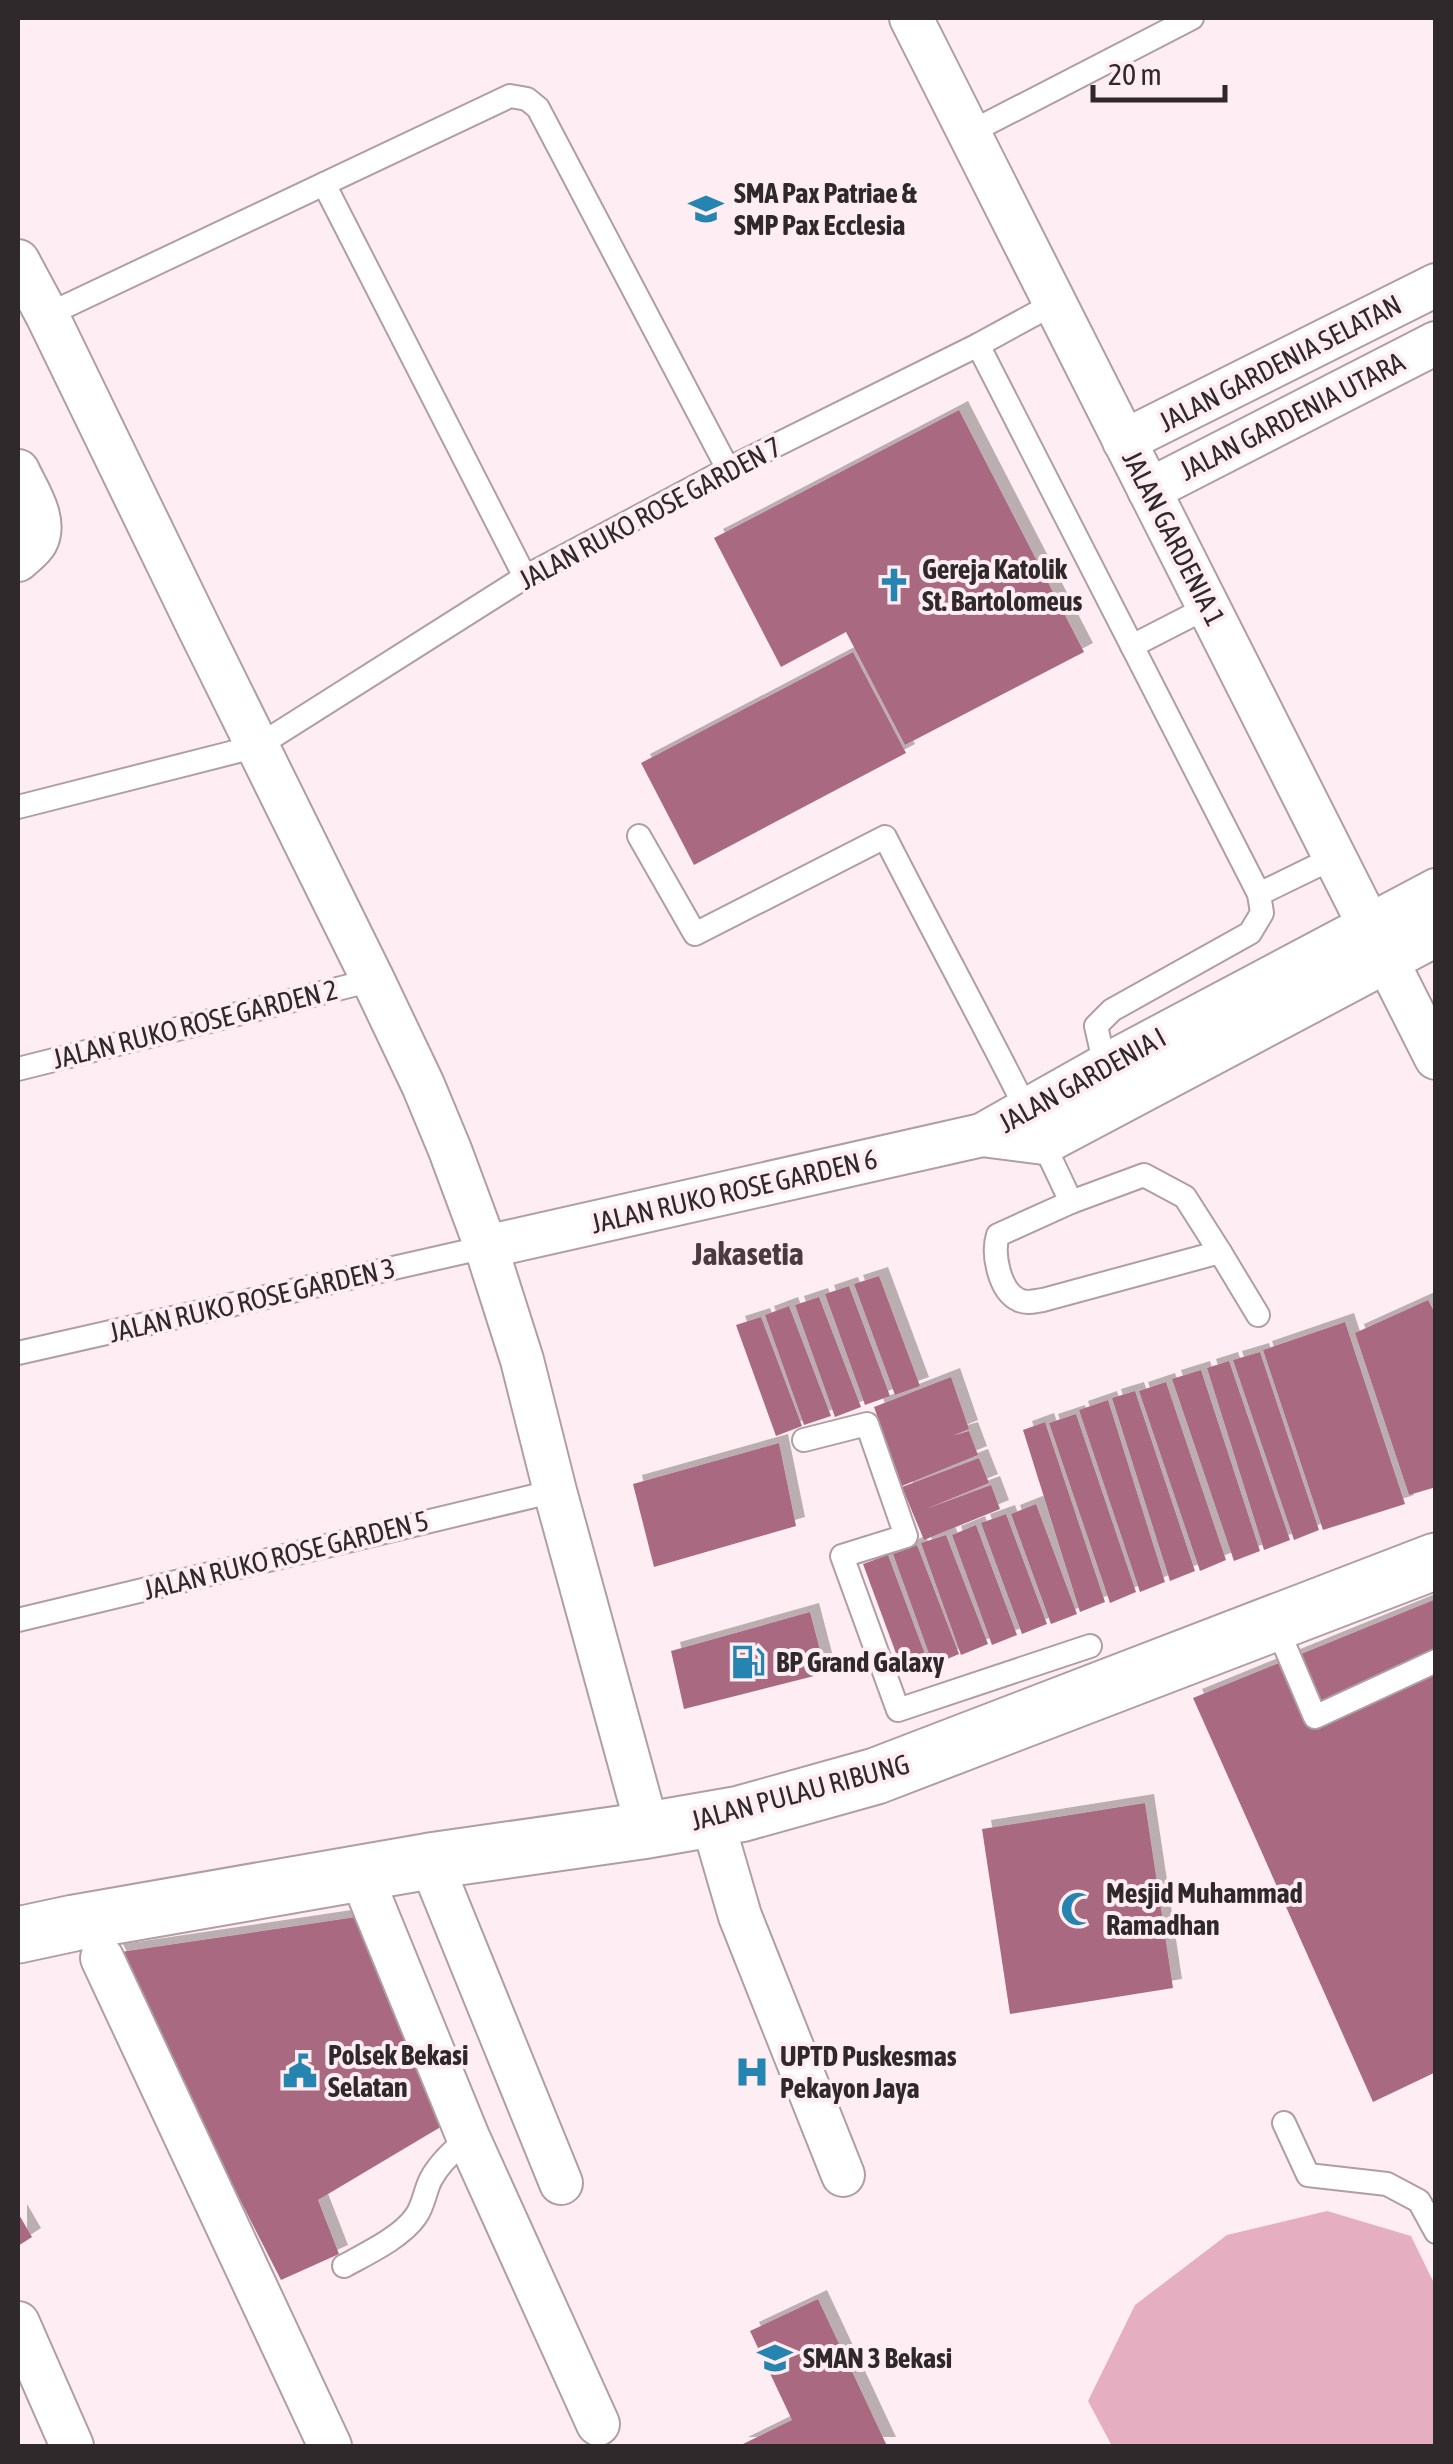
<svg xmlns="http://www.w3.org/2000/svg" width="1453" height="2464" viewBox="0 0 1453 2464" font-family="'Asap Condensed',sans-serif">
  <style>
    .green { fill: #e6aec1 }
    .building { fill: #a96b81; filter: url(#shadow) }
    .lines { fill: none; stroke-linecap: round; stroke-linejoin: round }
    .lane-casing { stroke: #af9fa3; stroke-width: 26 }
    .street-casing { stroke: #af9fa3; stroke-width: 46 }
    .secondary-casing { stroke: #af9fa3; stroke-width: 59 }
    .lane { stroke: #fff; stroke-width: 22 }
    .street { stroke: #fff; stroke-width: 42 }
    .secondary { stroke: #fff; stroke-width: 55 }
    .labels { text-anchor: middle; dominant-baseline: central; stroke-width: 8; stroke-linejoin: round; paint-order: stroke }
    .poi-label { font-size: 28px; font-weight: bold; fill: #30292b; stroke: #feedf2; text-anchor: start }
    .street-label { font-size: 28px; fill: #30292b; stroke: #feedf2 }
    .quarter-label { font-size: 32px; font-weight: bold; fill: #493b3f; stroke: #feedf2 }
  </style>
  <defs>
    <filter id="shadow"><feDropShadow dx="9" dy="-9" stdDeviation="0" flood-color="#0004"/></filter>
  </defs>
  <rect width="100%" height="100%" fill="#feedf2"/>
  <polygon class="green" points="1327,2211 1411,2236 1435,2285 1435,2446 1112,2446 1088,2401 1135,2305 1227,2235"/>
  <g class="building">
    <polygon points="959,410 1084,652 905,745 846,632 781,667 714,538"/>
    <polygon points="853,652 906,753 694,865 641,763"/>
    <polygon points="879,1276 920,1386 895,1395 854,1284"/>
    <polygon points="849,1286 890,1396 865,1405 825,1294"/>
    <polygon points="819,1297 861,1407 835,1417 795,1305"/>
    <polygon points="1428,1300 1436,1315 1436,1487 1409,1495 1355,1333"/>
    <polygon points="789,1306 831,1416 804,1425 765,1315"/>
    <polygon points="761,1317 802,1426 776,1436 736,1325"/>
    <polygon points="1345,1322 1405,1504 1323,1530 1263,1350"/>
    <polygon points="1260,1352 1319,1530 1294,1540 1233,1360"/>
    <polygon points="1229,1361 1290,1540 1264,1550 1207,1368"/>
    <polygon points="1201,1370 1260,1551 1234,1561 1172,1379"/>
    <polygon points="951,1377 969,1429 952,1436 969,1431 978,1455 902,1486 874,1407"/>
    <polygon points="1166,1382 1226,1560 1200,1571 1139,1391"/>
    <polygon points="1135,1391 1195,1571 1170,1581 1112,1398"/>
    <polygon points="1108,1400 1165,1582 1140,1592 1079,1410"/>
    <polygon points="1076,1414 1136,1592 1110,1603 1049,1423"/>
    <polygon points="1045,1422 1105,1602 1080,1612 1023,1430"/>
    <polygon points="779,1443 796,1526 654,1567 633,1484"/>
    <polygon points="979,1458 989,1483 926,1509 991,1485 1000,1509 924,1540 902,1487"/>
    <polygon points="1036,1504 1077,1614 1051,1624 1011,1514"/>
    <polygon points="1006,1514 1047,1624 1022,1634 981,1523"/>
    <polygon points="976,1525 1017,1635 992,1645 952,1535"/>
    <polygon points="946,1535 988,1644 961,1655 921,1543"/>
    <polygon points="917,1545 959,1654 933,1665 893,1554"/>
    <polygon points="888,1555 929,1665 904,1675 863,1564"/>
    <polygon points="1436,1599 1436,2072 1373,2102 1193,1698"/>
    <polygon points="810,1612 826,1673 684,1709 671,1651"/>
    <polygon points="1145,1803 1173,1988 1010,2014 982,1829"/>
    <polygon points="356,1917 449,2122 318,2200 339,2254 281,2280 114,1953"/>
    <polygon points="18,2213 32,2237 18,2246"/>
    <polygon points="818,2299 887,2446 739,2446 792,2420 750,2331"/>
  </g>
  <g class="lines">
    <g class="lane-casing">
      <g id="lane">
        <polyline points="969,133 1192,18"/>
        <polyline points="324,184 525,577"/>
        <polyline points="47,315 510,96 527,99 538,108 728,469"/>
        <polyline points="978,345 1259,894 1262,913 1250,933 1112,1010 1096,1026 1101,1048 1108,1064"/>
        <polyline points="1132,646 1208,607"/>
        <polyline points="18,807 258,746 525,577 728,469 978,345 1055,303"/>
        <path d="M639,836L695,934L885,837C947,959 1014,1078 1071,1202L998,1235C992,1253 999,1291 1019,1300C1027,1304 1035,1301 1043,1300L1220,1252L1258,1315"/>
        <polyline points="1259,894 1335,857"/>
        <polyline points="18,1069 373,980"/>
        <polyline points="1071,1202 1144,1175 1185,1197 1220,1252"/>
        <polyline points="18,1353 486,1247"/>
        <polyline points="804,1440 867,1424 906,1536 842,1556 898,1710 1090,1646"/>
        <polyline points="18,1620 555,1491"/>
        <polyline points="1275,1623 1315,1717 1436,1661"/>
        <polyline points="1284,2123 1308,2175 1387,2184 1419,2201 1436,2232"/>
        <path d="M344,2266C366,2254 402,2237 416,2216C424,2205 425,2190 431,2179C440,2162 455,2150 468,2137"/>
      </g>
    </g>
    <g class="street-casing">
      <g id="street">
        <polyline points="911,18 1436,1058"/>
        <polyline points="18,261 47,315 199,628 373,980 423,1085 450,1150 486,1247 522,1360 555,1491 648,1830"/>
        <polyline points="1124,441 1436,285"/>
        <path d="M18,471C27,491 48,520 36,542C32,549 23,555 18,560"/>
        <polyline points="1149,490 1436,343"/>
        <polyline points="1436,890 1108,1064 982,1135 1044,1143 1436,935"/>
        <polyline points="486,1247 982,1135"/>
        <polyline points="712,1820 740,1916 843,2175"/>
        <polyline points="430,1861 561,2183"/>
        <polyline points="360,1873 468,2137 598,2424"/>
        <polyline points="102,1958 330,2446"/>
        <polyline points="18,2323 72,2446"/>
      </g>
    </g>
    <g class="secondary-casing">
      <polyline id="secondary" points="18,1935 74,1923 430,1861 648,1830 740,1814 876,1776 1436,1561"/>
    </g>
    <use href="#lane" class="lane"/>
    <use href="#street" class="street"/>
    <use href="#secondary" class="secondary"/>
  </g>
  <defs>
    <g id="school-bare" transform="scale(2.7)"><path d="M0-5L7-2L0 1L-7-2ZM-4 1L0 2.5L4 1V4Q0 6-4 4Z" fill="#2684b0" stroke="#feedf2" stroke-width="2.5" paint-order="stroke"/></g>
    <g id="church-bare" transform="scale(2.7)"><path d="M-1.2-6h2.4v3.5h3.3v2.4h-3.3V6h-2.4V-.1h-3.3v-2.4h3.3Z" fill="#2684b0" stroke="#feedf2" stroke-width="2.5" paint-order="stroke"/></g>
    <g id="fuel-bare" transform="scale(2.7)"><path d="M-5.5-6h7V0h2V4h1.3V-2.5L3-4.5l.8-.8L6-3V5H2.5V1h-1V6h-7ZM-4.2-4.7v3.2H.2V-4.7Z" fill="#2684b0" stroke="#feedf2" stroke-width="2.5" paint-order="stroke"/></g>
    <g id="mosque-bare" transform="scale(2.7)"><path d="M3.5-4.9A6 6 0 1 0 3.5 4.9A5 5 0 1 1 3.5-4.9Z" fill="#2684b0" stroke="#feedf2" stroke-width="2.5" paint-order="stroke"/></g>
    <g id="civic-bare" transform="scale(2.7)"><path d="M-.6-6.5H3V-4.5H.6V-3L4-1V1h2V6H-6V1h2V-1L-.6-3ZM-1.2 2.5V6h2.4V2.5Z" fill="#2684b0" stroke="#feedf2" stroke-width="2.5" paint-order="stroke"/></g>
    <g id="hospital-bare" transform="scale(2.7)"><path d="M-5-5h3v3.5h4V-5h3V5h-3V1.5h-4V5h-3Z" fill="#2684b0" stroke="#feedf2" stroke-width="2.5" paint-order="stroke"/></g>
  </defs>
  <g fill-rule="evenodd">
    <use href="#school-bare" x="706" y="209"/>
    <use href="#church-bare" x="894" y="585"/>
    <use href="#fuel-bare" x="748" y="1662"/>
    <use href="#mosque-bare" x="1078" y="1909"/>
    <use href="#civic-bare" x="300" y="2071"/>
    <use href="#hospital-bare" x="752" y="2072"/>
    <use href="#school-bare" x="775" y="2358"/>
  </g>
  <g class="labels">
    <g class="poi-label">
      <text x="734" y="193">SMA Pax Patriae &amp;<tspan x="734" dy="32">SMP Pax Ecclesia</tspan></text>
      <text x="922" y="569">Gereja Katolik<tspan x="922" dy="32">St. Bartolomeus</tspan></text>
      <text x="776" y="1662">BP Grand Galaxy</text>
      <text x="1106" y="1893">Mesjid Muhammad<tspan x="1106" dy="32">Ramadhan</tspan></text>
      <text x="328" y="2055">Polsek Bekasi<tspan x="328" dy="32">Selatan</tspan></text>
      <text x="780" y="2056">UPTD Puskesmas<tspan x="780" dy="32">Pekayon Jaya</tspan></text>
      <text x="803" y="2358">SMAN 3 Bekasi</text>
    </g>
    <g class="street-label">
      <text transform="translate(1280 363) rotate(-27)">JALAN GARDENIA SELATAN</text>
      <text transform="translate(1292 416) rotate(-27)">JALAN GARDENIA UTARA</text>
      <text transform="translate(650 513) rotate(-28)">JALAN RUKO ROSE GARDEN 7</text>
      <text transform="translate(1174 538) rotate(63)">JALAN GARDENIA 1</text>
      <text transform="translate(195 1024) rotate(-14)">JALAN RUKO ROSE GARDEN 2</text>
      <text transform="translate(1082 1080) rotate(-29)">JALAN GARDENIA I</text>
      <text transform="translate(734 1191) rotate(-13)">JALAN RUKO ROSE GARDEN 6</text>
      <text transform="translate(252 1300) rotate(-13)">JALAN RUKO ROSE GARDEN 3</text>
      <text transform="translate(286 1555) rotate(-14)">JALAN RUKO ROSE GARDEN 5</text>
      <text transform="translate(800 1792) rotate(-15)">JALAN PULAU RIBUNG</text>
    </g>
    <g class="quarter-label">
      <text x="748" y="1253">Jakasetia</text>
    </g>
  </g>
  <rect width="1453" height="2464" fill="none" stroke="#30292b" stroke-width="40"/>
  <path d="M1093 85v15h132v-15" fill="none" stroke="#30292b" stroke-width="5"/>
  <text x="1108" y="85" font-size="30" fill="#30292b" stroke="#feedf2" stroke-width="8" paint-order="stroke">20 m</text>
</svg>
